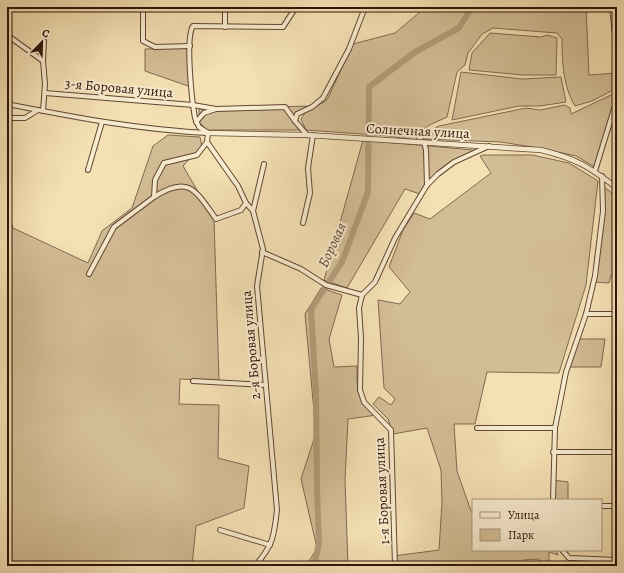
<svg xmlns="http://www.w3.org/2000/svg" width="624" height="573" viewBox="0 0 624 573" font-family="Alegreya,serif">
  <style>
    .green { fill: #d3bd96; stroke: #816850 }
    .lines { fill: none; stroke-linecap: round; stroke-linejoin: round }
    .river { stroke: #b19b79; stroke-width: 6 }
    .minor-casing { stroke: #604734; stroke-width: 6 }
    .tertiary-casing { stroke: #604734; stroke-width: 6 }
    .minor { stroke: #f8ebce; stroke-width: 4 }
    .tertiary { stroke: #f8ebce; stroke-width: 4.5 }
    .labels { text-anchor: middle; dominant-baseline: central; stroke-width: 4; stroke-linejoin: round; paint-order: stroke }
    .street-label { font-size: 14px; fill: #2f1409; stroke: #f8ebce }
    .water-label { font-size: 15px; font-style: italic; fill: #634a36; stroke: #f8ebce }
  </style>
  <rect width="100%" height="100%" fill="#f4e0b3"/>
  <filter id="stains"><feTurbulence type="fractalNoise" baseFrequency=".005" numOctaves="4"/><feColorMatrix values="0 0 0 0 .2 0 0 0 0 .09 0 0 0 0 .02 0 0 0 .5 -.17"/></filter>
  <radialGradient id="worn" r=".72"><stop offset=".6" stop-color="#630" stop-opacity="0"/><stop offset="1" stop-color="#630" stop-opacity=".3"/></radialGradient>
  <g class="green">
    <path d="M426,7H586L589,75L617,73V88L592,101L575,106C563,86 562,62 562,39L557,33L493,28L482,34L468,53L465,65L457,72L447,117C435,123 421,126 416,140L389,136L306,130L301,119L305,113L327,100L353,44L395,33Z"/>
    <polygon points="490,33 541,37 547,35 557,38 556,75 523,75 469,70 472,53"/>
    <polygon points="189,48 191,87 145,71 145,49"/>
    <polygon points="461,72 522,79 561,77 566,102 540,106 519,106 452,120"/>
    <polygon points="611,95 616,95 613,112 595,167 576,156 544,149 501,142 423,139 425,134 439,126 526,108 540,110 565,105 570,108 571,114"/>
    <polygon points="309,106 297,116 301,130 207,130 199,122 199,109"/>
    <polygon points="168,135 200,137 202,146 183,166 214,219 219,381 180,379 179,404 219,405 218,458 249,466 244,508 196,526 192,566 7,566 7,212 13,228 88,263 102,231 132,208 153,146"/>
    <path d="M363,140L473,150L474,153C448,164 436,170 420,194L405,189L347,288L324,280Z"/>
    <polygon points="484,155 532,155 569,163 598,181 586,285 559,373 487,372 475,424 454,424 457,471 471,511 473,511 473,550 556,550 558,555 549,552 549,566 541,566 539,559 523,560 524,566 393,566 394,556 439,550 442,503 441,470 427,428 393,434 388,419 373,404 379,397 391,405 395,399 384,388 378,300 400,304 410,292 389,267 403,230 414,213 430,219 491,173 480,156"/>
    <polygon points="604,187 617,197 617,279 611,275 609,283 594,282"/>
    <path d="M321,288L342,295L329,339L334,367L357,366C357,392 356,398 377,415L348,419L345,480L348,566H306L317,548L301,479L316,433L305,314Z"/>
    <polygon points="576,339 605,339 601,367 568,367"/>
    <polygon points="553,480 568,482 568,500 553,500"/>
  </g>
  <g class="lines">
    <polyline class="river" points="314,566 319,543 317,488 316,394 311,309 342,262 368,192 369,87 415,52 459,28 472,7"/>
    <g class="minor-casing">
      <g id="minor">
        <polyline points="143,7 143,41 155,47 190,46"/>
        <polyline points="612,7 617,53"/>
        <polyline points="225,27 225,7"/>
        <polyline points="7,35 43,61 45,84 43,111"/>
        <polyline points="43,61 44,41"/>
        <polyline points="45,93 193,105 216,109"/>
        <path d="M7,104C74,117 139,130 208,133"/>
        <polyline points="7,118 25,118 38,110"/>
        <polyline points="295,121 297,114 312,107 323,98 349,49 364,10 369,7"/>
        <polyline points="196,122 204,113 216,109 285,107 295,121 307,135"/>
        <path d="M208,133L207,142L238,186L246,203L253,211L263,249L257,286L277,510C274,537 273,545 255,566"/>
        <path d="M208,133L199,127L195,118C192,102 185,38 193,26L283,27L296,7"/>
        <polyline points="424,142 426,150 427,185"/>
        <polyline points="88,170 102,122"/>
        <polyline points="595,171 617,99"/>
        <path d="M154,197C189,174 196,191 216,219L241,210L246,203"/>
        <polyline points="253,211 264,164"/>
        <polyline points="303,223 310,193 308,168 313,135"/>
        <polyline points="262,252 301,269 326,285 362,295"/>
        <polyline points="89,274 114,227 154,197 155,180 164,163 197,155 207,142"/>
        <polyline points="586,314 617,314"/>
        <polyline points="193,381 266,385"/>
        <polyline points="477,428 555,428 566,372 586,314 595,276 603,211 602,176"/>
        <polyline points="553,452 615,452"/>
        <polyline points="553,500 555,428"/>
        <polyline points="601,506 617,506"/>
        <polyline points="220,530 270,545"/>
        <polyline points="562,550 569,558 617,560"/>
        <polyline points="395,566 391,430 364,402 360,390 361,338 359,308 362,295 375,282 395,238 427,185 438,174 454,162 489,146"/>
      </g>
    </g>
    <g class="tertiary-casing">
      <path id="tertiary" d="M208,133L307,135L541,150C577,159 588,166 617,188"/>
    </g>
    <use href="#minor" class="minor"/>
    <use href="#tertiary" class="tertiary"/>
  </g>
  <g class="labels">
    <g class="street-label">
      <text transform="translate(119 88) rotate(5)">3-я Боровая улица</text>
      <text transform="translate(418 131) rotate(3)">Солнечная улица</text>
      <text transform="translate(251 345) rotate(-95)">2-я Боровая улица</text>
      <text transform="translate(382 491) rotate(-93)">1-я Боровая улица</text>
    </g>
    <g class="water-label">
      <text transform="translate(332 245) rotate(-65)">Боровая</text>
    </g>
  </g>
  <rect width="624" height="573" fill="none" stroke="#f4e0b3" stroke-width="24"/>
  <rect x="8" y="8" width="608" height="557" fill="none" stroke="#2f1409" stroke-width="2"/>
  <rect x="12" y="12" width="600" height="549" fill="none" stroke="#2f1409"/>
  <rect x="472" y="499" width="130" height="52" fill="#f8ebce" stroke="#a8957f"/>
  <rect x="480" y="512" width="20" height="6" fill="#f8ebce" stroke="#a8957f"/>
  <text x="508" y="519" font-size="12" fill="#2f1409">Улица</text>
  <rect x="480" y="529" width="20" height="12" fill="#d3bd96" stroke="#a8957f"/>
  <text x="508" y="539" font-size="12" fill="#2f1409">Парк</text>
  <g transform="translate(42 42) rotate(23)" stroke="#f8ebce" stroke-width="3" paint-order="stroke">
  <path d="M0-3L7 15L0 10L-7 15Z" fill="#2f1409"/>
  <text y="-6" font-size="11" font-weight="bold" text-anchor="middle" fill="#2f1409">С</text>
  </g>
  <rect width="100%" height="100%" filter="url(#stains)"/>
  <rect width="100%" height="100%" fill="url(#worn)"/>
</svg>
